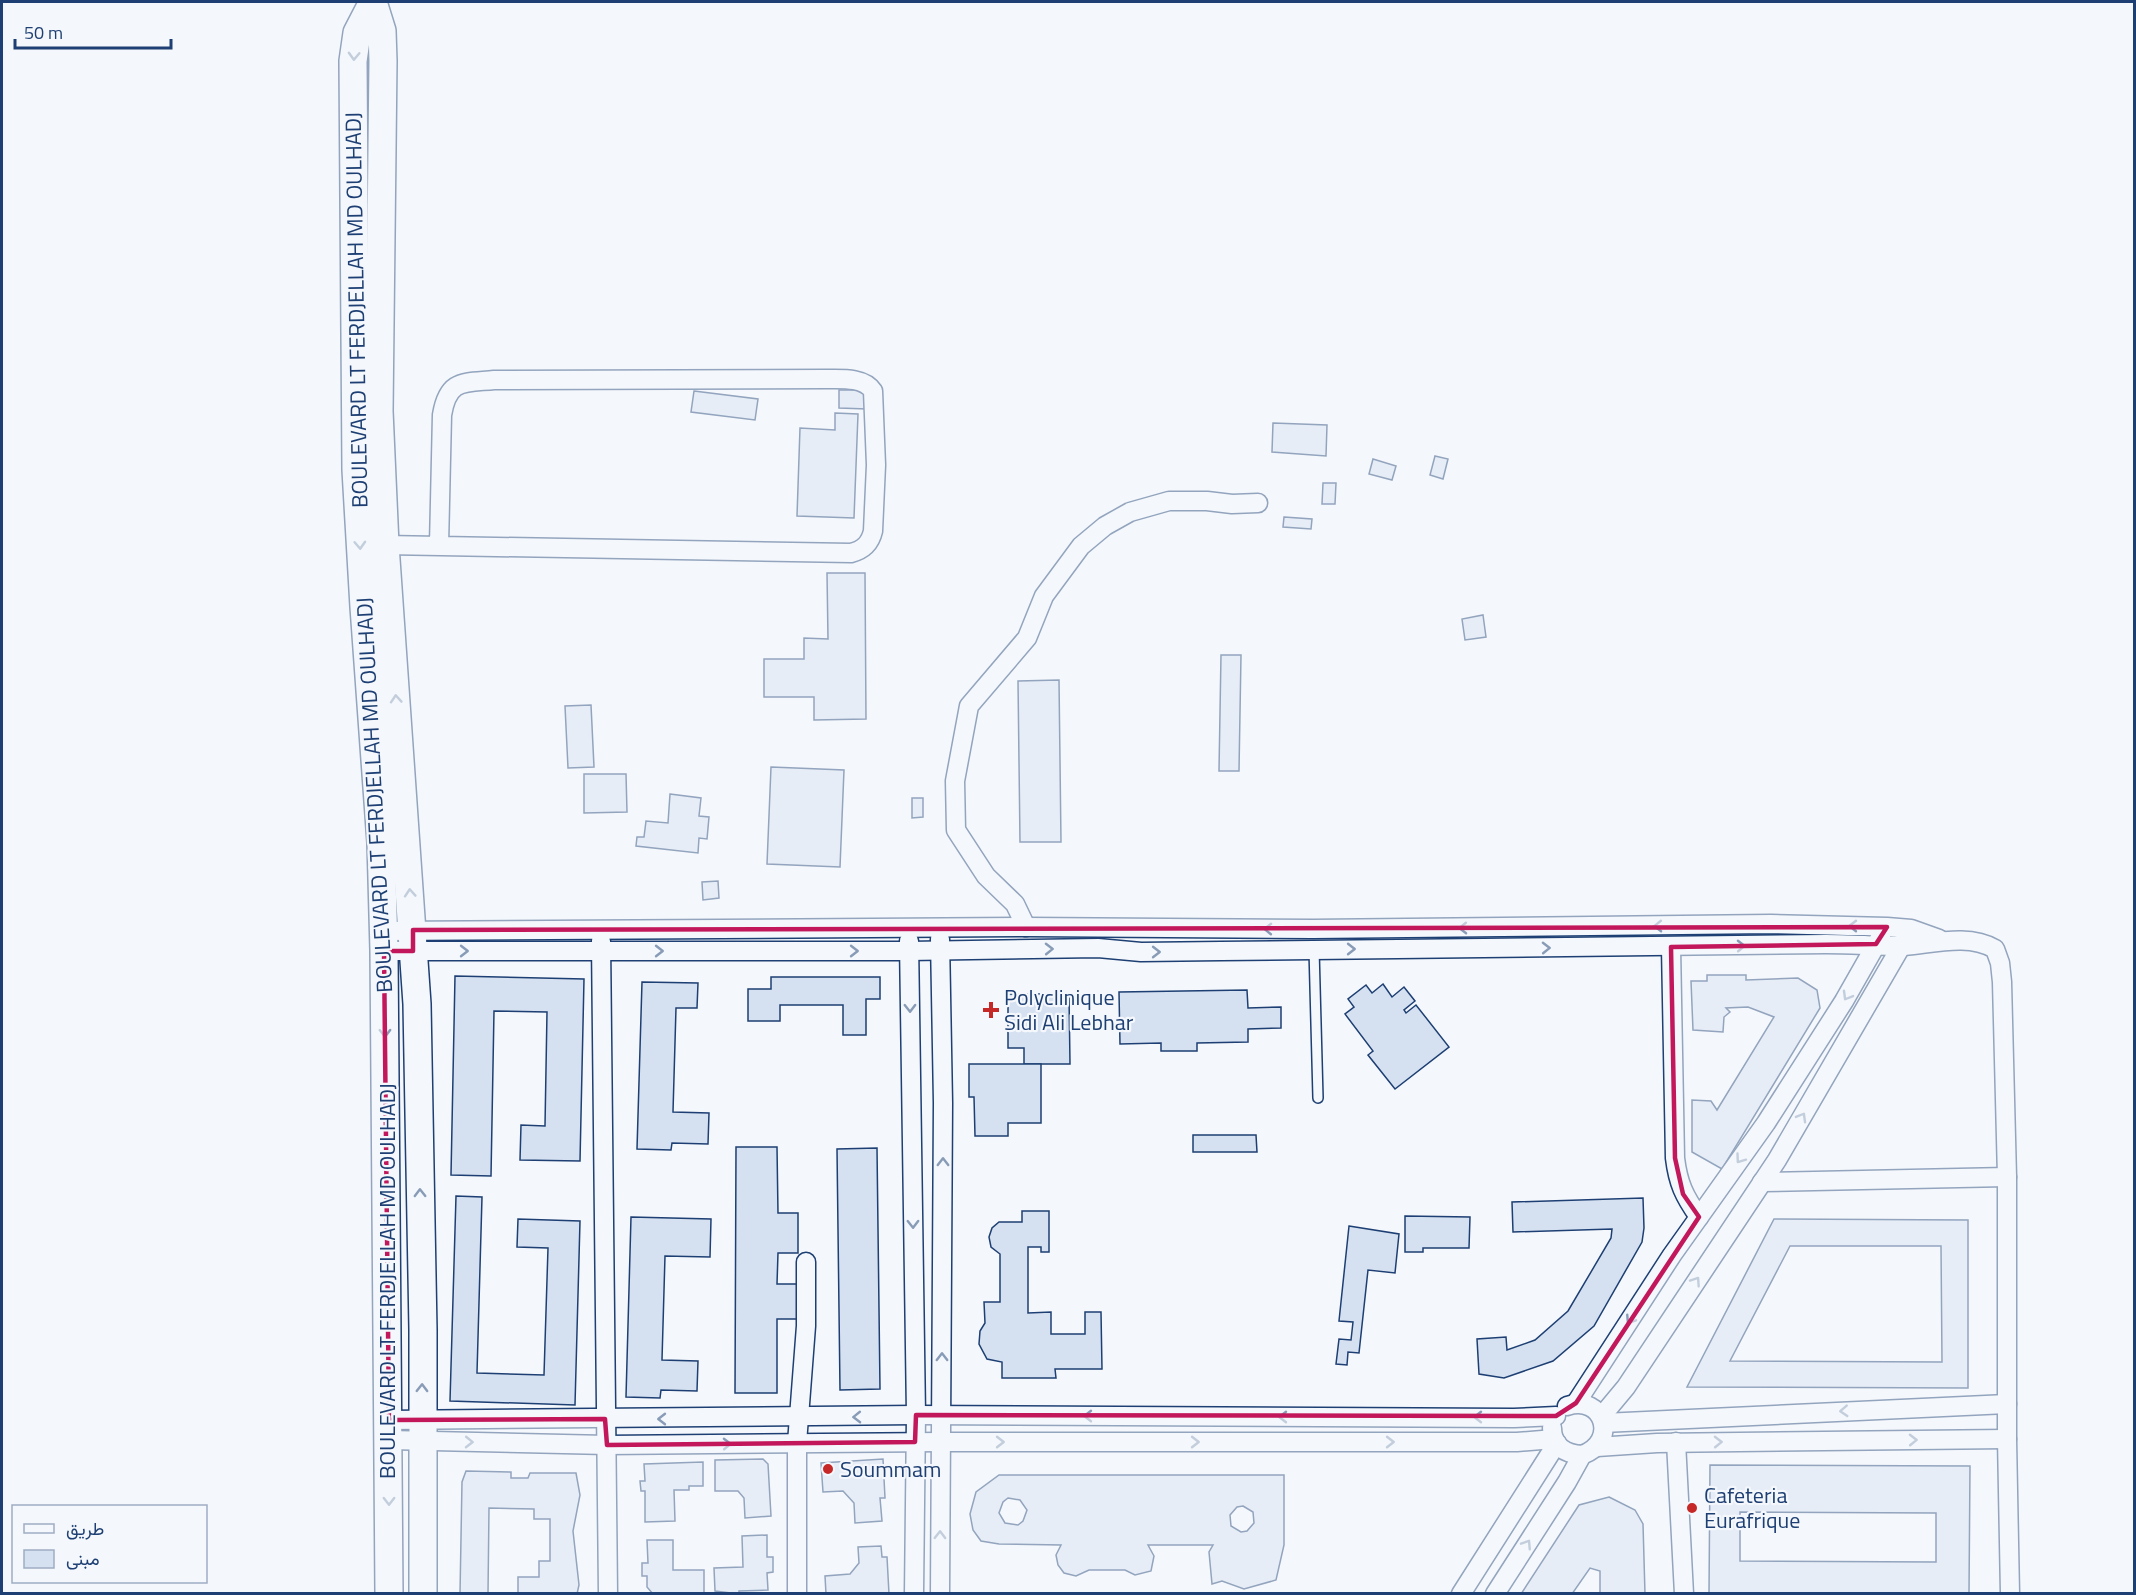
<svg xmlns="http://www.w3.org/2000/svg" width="2136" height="1595" viewBox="0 0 2136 1595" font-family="'Titillium Web',Vazirmatn,sans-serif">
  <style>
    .building { fill: #d5e0f0; stroke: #1d3f73; stroke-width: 1.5; fill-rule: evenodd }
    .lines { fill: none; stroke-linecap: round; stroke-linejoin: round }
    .lane-casing { stroke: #1d3f73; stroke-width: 12 }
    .street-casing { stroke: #1d3f73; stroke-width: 21 }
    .secondary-casing { stroke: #1d3f73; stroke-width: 30 }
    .lane { stroke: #f4f7fb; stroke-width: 9 }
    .street { stroke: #f4f7fb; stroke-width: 18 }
    .secondary { stroke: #f4f7fb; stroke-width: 27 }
    .oneway { stroke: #889bb7 }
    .marked { fill: none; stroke: #c2185b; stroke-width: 4.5; stroke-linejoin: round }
    .poi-dot { fill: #c62828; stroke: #f4f7fb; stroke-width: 2 }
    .labels { text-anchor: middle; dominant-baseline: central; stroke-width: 4.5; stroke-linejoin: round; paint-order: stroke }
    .street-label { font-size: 22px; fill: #1d3f73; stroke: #f4f7fb }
    .poi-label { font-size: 22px; fill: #1d3f73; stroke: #f4f7fb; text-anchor: start }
  </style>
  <rect width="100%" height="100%" fill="#f4f7fb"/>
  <g class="building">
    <polygon points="839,390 867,390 867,409 839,408"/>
    <polygon points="694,391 758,399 755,420 691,412"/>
    <polygon points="835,413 858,414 854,518 797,516 800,428 835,430"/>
    <polygon points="1273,423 1327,425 1326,456 1272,452"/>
    <polygon points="1435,456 1448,459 1443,479 1430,475"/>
    <polygon points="1373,459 1396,466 1392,480 1369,474"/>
    <polygon points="1323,483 1336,483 1335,504 1322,504"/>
    <polygon points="1284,517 1312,519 1311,529 1283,527"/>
    <polygon points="827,573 865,573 866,719 814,720 814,697 764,697 764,659 804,659 804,638 828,639"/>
    <polygon points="1483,615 1486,637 1465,640 1462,619"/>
    <polygon points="1221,655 1241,655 1239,771 1219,771"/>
    <polygon points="1059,680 1061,842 1020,842 1018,681"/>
    <polygon points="591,705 594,767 568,768 565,706"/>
    <polygon points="771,767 844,770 840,867 767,864"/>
    <polygon points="584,774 626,774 627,812 584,813"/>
    <polygon points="670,794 701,798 699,816 709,817 707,839 699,838 698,853 636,846 637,837 644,837 646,821 668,823"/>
    <polygon points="912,798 923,798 923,817 912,818"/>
    <polygon points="718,881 719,898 703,900 702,882"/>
    <polygon points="1707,975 1746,975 1746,980 1798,978 1817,990 1820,1008 1722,1169 1692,1152 1692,1100 1711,1101 1717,1110 1774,1017 1748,1007 1726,1008 1730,1012 1724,1017 1723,1032 1693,1030 1691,981 1707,981"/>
    <polygon points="455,976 584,979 580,1161 520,1160 521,1125 545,1126 547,1012 494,1011 491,1176 451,1175"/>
    <polygon points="771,977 880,977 880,999 866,999 866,1035 843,1035 843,1005 780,1005 780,1021 748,1021 748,989 771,989"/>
    <polygon points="642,982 698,983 697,1008 676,1008 673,1112 709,1113 708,1144 672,1143 671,1150 637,1149"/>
    <polygon points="1383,984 1392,997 1404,987 1415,1001 1404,1010 1406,1013 1416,1005 1449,1047 1395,1089 1368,1055 1373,1051 1345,1014 1354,1007 1348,999 1366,985 1372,993"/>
    <polygon points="1247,990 1248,1008 1281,1007 1281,1028 1248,1029 1248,1042 1197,1043 1197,1051 1161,1051 1161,1043 1120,1044 1119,992"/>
    <polygon points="1008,994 1069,994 1070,1064 1024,1064 1024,1048 1008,1048"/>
    <polygon points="969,1064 1041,1064 1041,1123 1008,1123 1008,1136 975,1136 974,1097 969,1097"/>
    <polygon points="1193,1135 1256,1135 1257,1152 1193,1152"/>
    <polygon points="736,1147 777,1147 778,1213 798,1213 798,1253 778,1253 777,1284 803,1284 803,1319 777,1319 777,1393 735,1393"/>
    <polygon points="877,1148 880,1389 840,1390 837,1149"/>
    <polygon points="456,1196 482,1197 477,1373 544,1375 548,1248 517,1247 518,1219 580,1221 575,1405 450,1401"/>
    <polygon points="1643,1198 1644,1228 1642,1242 1594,1326 1553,1361 1504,1378 1479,1374 1477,1339 1506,1337 1507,1350 1535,1340 1568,1311 1611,1238 1612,1229 1513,1232 1512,1202"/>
    <polygon points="1022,1211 1049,1211 1049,1252 1041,1252 1041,1247 1028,1247 1028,1313 1051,1312 1051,1334 1085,1334 1085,1312 1101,1312 1102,1369 1055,1369 1056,1378 1002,1378 1002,1362 987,1359 979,1344 980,1331 985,1323 984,1302 1000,1302 1000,1254 991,1247 989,1237 992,1228 999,1222 1022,1222"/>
    <polygon points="1405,1216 1470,1217 1469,1248 1423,1248 1423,1252 1405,1252"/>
    <polygon points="631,1217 711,1219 710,1257 665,1256 662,1360 698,1361 697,1391 661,1390 660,1398 626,1397"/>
    <path d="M1774,1219L1968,1220V1388L1687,1387ZM1790,1246H1941L1942,1362L1730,1361Z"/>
    <polygon points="1349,1226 1399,1234 1395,1273 1368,1270 1359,1353 1348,1352 1347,1365 1336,1364 1339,1339 1351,1340 1353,1322 1339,1321"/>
    <polygon points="763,1459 768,1464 771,1516 745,1518 744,1498 738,1491 715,1491 715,1460"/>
    <polygon points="883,1459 885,1498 880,1498 882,1521 855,1523 854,1503 843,1491 823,1492 821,1463"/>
    <polygon points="703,1462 703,1486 689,1486 689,1490 674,1490 675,1521 645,1522 645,1491 641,1491 640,1481 645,1481 644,1464"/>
    <path d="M1710,1465L1970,1466L1969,1594H1709ZM1740,1512L1936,1513V1562L1740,1561Z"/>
    <polygon points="466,1471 511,1472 511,1478 528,1478 530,1473 576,1473 580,1495 573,1531 579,1585 577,1594 518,1594 518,1577 539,1577 539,1561 550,1561 550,1519 534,1519 534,1509 489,1508 488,1594 460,1594 462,1482"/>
    <path d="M999,1475H1284V1545L1276,1580L1244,1589L1222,1581L1212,1584L1209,1552L1213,1545H1148L1154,1556L1151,1571L1135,1575L1125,1570H1089L1076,1576L1064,1573L1058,1565L1056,1555L1061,1545L999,1544L981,1541L973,1530L970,1514L976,1492ZM1008,1498L1020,1500L1027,1510L1023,1521L1018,1525L1005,1523L999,1513L1003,1502ZM1243,1506L1253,1512L1254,1523L1247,1531L1241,1532L1231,1526L1230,1515L1237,1507Z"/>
    <polygon points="1609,1497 1635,1510 1643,1524 1645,1594 1600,1594 1600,1571 1590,1568 1572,1594 1521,1594 1579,1505"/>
    <polygon points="767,1535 767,1557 773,1557 773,1572 767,1573 768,1590 739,1591 739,1594 715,1591 714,1568 743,1567 742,1536"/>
    <polygon points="647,1540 673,1540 673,1570 704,1570 704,1593 653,1594 647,1587 647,1576 642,1576 642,1563 648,1563"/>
    <polygon points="881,1546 882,1557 887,1557 889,1594 826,1594 825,1576 850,1574 859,1563 858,1547"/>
  </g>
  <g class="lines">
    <g class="lane-casing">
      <polyline id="lane" points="1314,949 1318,1098"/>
    </g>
    <g class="street-casing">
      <g id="street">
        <path d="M385,545L851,553C863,550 870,544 873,531L876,465L873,391C864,377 841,379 826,379L494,380C463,383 448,379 442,415L439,545"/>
        <polyline points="1026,927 1015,904 986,876 956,830 955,781 969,706 1027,638 1044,596 1081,546 1105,526 1130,512 1169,501 1207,501 1232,504 1258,503"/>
        <polyline points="384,931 1026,927 1313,929 1771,924 1887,927 1911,929 1939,939"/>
        <polyline points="601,941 608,1594"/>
        <polyline points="909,941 916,1415 914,1594"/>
        <path d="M1671,947L1675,1158C1678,1183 1684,1196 1699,1217"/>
        <path d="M384,951H909L1098,948L1141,952L1221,951L1826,944C1851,944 1877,946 1902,946C1932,944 1968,933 1995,949L2000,963L2002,982L2007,1177V1439L2010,1594"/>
        <polyline points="1762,1182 2007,1177"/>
        <polyline points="1576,1403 1672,1255 1766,1123 1844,1001 1881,936"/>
        <polyline points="1601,1417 1626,1387 1777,1160 1906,938"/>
        <polyline points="389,1420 916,1415 1514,1418 1556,1416"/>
        <polyline points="1603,1423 2007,1404"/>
        <path d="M1552,1428C1552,1446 1565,1454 1582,1455"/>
        <polyline points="389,1440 607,1445 941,1442 1517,1442 1554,1439"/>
        <polyline points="1676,1442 1684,1594"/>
        <polyline points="1597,1447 1657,1443 2007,1439"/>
        <polyline points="797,1594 797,1443 806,1326 806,1262"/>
        <polyline points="940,1594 943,1103 940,939"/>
        <polyline points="1461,1594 1557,1443"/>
        <path d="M1495,1594L1567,1482L1582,1455C1619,1442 1604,1394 1567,1406"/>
      </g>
    </g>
    <g class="secondary-casing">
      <g id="secondary">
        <polyline points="373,2 357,33 353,61 356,470 364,607 381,843 384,951 389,1594"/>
        <polyline points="373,2 382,31 383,61 379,411 385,545 417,1004 423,1330 423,1594"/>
      </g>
    </g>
    <use href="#lane" class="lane"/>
    <use href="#street" class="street"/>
    <use href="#secondary" class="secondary"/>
  </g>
  <defs><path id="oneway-chevron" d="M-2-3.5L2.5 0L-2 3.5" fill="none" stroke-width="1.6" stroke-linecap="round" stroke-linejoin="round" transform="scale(1.5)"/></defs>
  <g class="oneway">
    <use href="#oneway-chevron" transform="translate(354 56) rotate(92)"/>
    <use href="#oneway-chevron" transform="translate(360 545) rotate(87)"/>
    <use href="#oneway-chevron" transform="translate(396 699) rotate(-94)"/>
    <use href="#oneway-chevron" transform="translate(410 893) rotate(-94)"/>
    <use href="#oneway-chevron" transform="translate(1658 926) rotate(179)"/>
    <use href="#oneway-chevron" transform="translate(1853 926) rotate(-180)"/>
    <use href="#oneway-chevron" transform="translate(1463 928) rotate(179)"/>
    <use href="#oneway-chevron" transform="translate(1268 929) rotate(-179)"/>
    <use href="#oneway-chevron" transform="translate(1741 946) rotate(-1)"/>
    <use href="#oneway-chevron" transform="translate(1546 948) rotate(-1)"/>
    <use href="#oneway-chevron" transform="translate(1049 949) rotate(-1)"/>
    <use href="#oneway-chevron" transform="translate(1351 949)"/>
    <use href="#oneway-chevron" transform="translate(464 951)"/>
    <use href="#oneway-chevron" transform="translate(659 951)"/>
    <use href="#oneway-chevron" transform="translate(854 951)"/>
    <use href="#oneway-chevron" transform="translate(1156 952)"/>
    <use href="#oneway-chevron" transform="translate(1847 996) rotate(120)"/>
    <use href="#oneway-chevron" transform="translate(910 1008) rotate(89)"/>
    <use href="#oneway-chevron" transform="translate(385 1033) rotate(89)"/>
    <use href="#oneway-chevron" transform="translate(1802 1117) rotate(-60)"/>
    <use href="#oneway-chevron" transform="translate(1740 1159) rotate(126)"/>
    <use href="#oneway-chevron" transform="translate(943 1162) rotate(-90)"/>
    <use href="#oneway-chevron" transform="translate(420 1193) rotate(-91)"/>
    <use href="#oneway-chevron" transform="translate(913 1224) rotate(89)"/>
    <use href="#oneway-chevron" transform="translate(1696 1281) rotate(-56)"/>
    <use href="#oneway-chevron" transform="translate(1630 1320) rotate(123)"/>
    <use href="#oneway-chevron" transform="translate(942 1357) rotate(-90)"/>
    <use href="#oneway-chevron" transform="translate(422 1388) rotate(-89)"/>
    <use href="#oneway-chevron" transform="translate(1844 1411) rotate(177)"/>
    <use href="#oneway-chevron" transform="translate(1088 1416) rotate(-180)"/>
    <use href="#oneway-chevron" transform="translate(857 1417) rotate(179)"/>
    <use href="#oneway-chevron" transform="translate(1283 1417) rotate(-180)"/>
    <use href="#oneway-chevron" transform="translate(1478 1417) rotate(-180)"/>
    <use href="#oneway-chevron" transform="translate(662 1419) rotate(180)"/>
    <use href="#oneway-chevron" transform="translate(1913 1440) rotate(-1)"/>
    <use href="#oneway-chevron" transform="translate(469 1442) rotate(1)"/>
    <use href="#oneway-chevron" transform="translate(1000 1442)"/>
    <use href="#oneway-chevron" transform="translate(1195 1442)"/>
    <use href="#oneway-chevron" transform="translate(1390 1442)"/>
    <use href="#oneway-chevron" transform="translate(1718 1442) rotate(-1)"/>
    <use href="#oneway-chevron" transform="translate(727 1444) rotate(-1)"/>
    <use href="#oneway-chevron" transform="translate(389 1501) rotate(90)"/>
    <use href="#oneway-chevron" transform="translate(940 1535) rotate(-89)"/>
    <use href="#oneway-chevron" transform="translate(1527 1544) rotate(-57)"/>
  </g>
  <path d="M0 0H2136V1595H0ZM1887,927L1876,944L1671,947L1675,1158L1683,1194L1699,1217L1576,1403L1556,1416L916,1415L915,1442L607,1445L605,1419L389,1420L384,951H413V930Z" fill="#f4f7fb" fill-opacity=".55" fill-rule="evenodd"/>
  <path class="marked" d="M1887,927L1876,944L1671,947L1675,1158L1683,1194L1699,1217L1576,1403L1556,1416L916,1415L915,1442L607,1445L605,1419L389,1420L384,951H413V930Z"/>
  <g class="poi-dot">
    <path d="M988 1001h6v6h6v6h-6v6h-6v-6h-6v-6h6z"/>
    <circle cx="828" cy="1469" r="6"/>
    <circle cx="1692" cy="1508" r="6"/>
  </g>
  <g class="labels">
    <g class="street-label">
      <text transform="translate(356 310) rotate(-91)">BOULEVARD LT FERDJELLAH MD OULHADJ</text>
      <text transform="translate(374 795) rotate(-93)">BOULEVARD LT FERDJELLAH MD OULHADJ</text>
      <text transform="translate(387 1281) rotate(-90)">BOULEVARD LT FERDJELLAH MD OULHADJ</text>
    </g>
    <g class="poi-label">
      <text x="1004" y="997">Polyclinique<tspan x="1004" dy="25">Sidi Ali Lebhar</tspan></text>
      <text x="840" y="1469">Soummam</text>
      <text x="1704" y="1495">Cafeteria<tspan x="1704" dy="25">Eurafrique</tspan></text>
    </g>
  </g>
  <rect width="2136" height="1595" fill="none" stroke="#1d3f73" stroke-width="6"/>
  <rect x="12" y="1505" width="195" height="78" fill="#f4f7fb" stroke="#9eadc5" stroke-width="1.5"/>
  <rect x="24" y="1524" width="30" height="9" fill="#f4f7fb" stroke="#9eadc5" stroke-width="1.5"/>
  <text x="66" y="1535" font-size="18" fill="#1d3f73">طريق</text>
  <rect x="24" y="1550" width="30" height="18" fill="#d5e0f0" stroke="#9eadc5" stroke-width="1.5"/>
  <text x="66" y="1565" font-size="18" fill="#1d3f73">مبنى</text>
  <path d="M15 39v9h156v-9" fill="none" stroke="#1d3f73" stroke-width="3"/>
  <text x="24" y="39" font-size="18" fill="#1d3f73" stroke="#f4f7fb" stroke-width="4.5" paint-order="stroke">50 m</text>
</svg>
